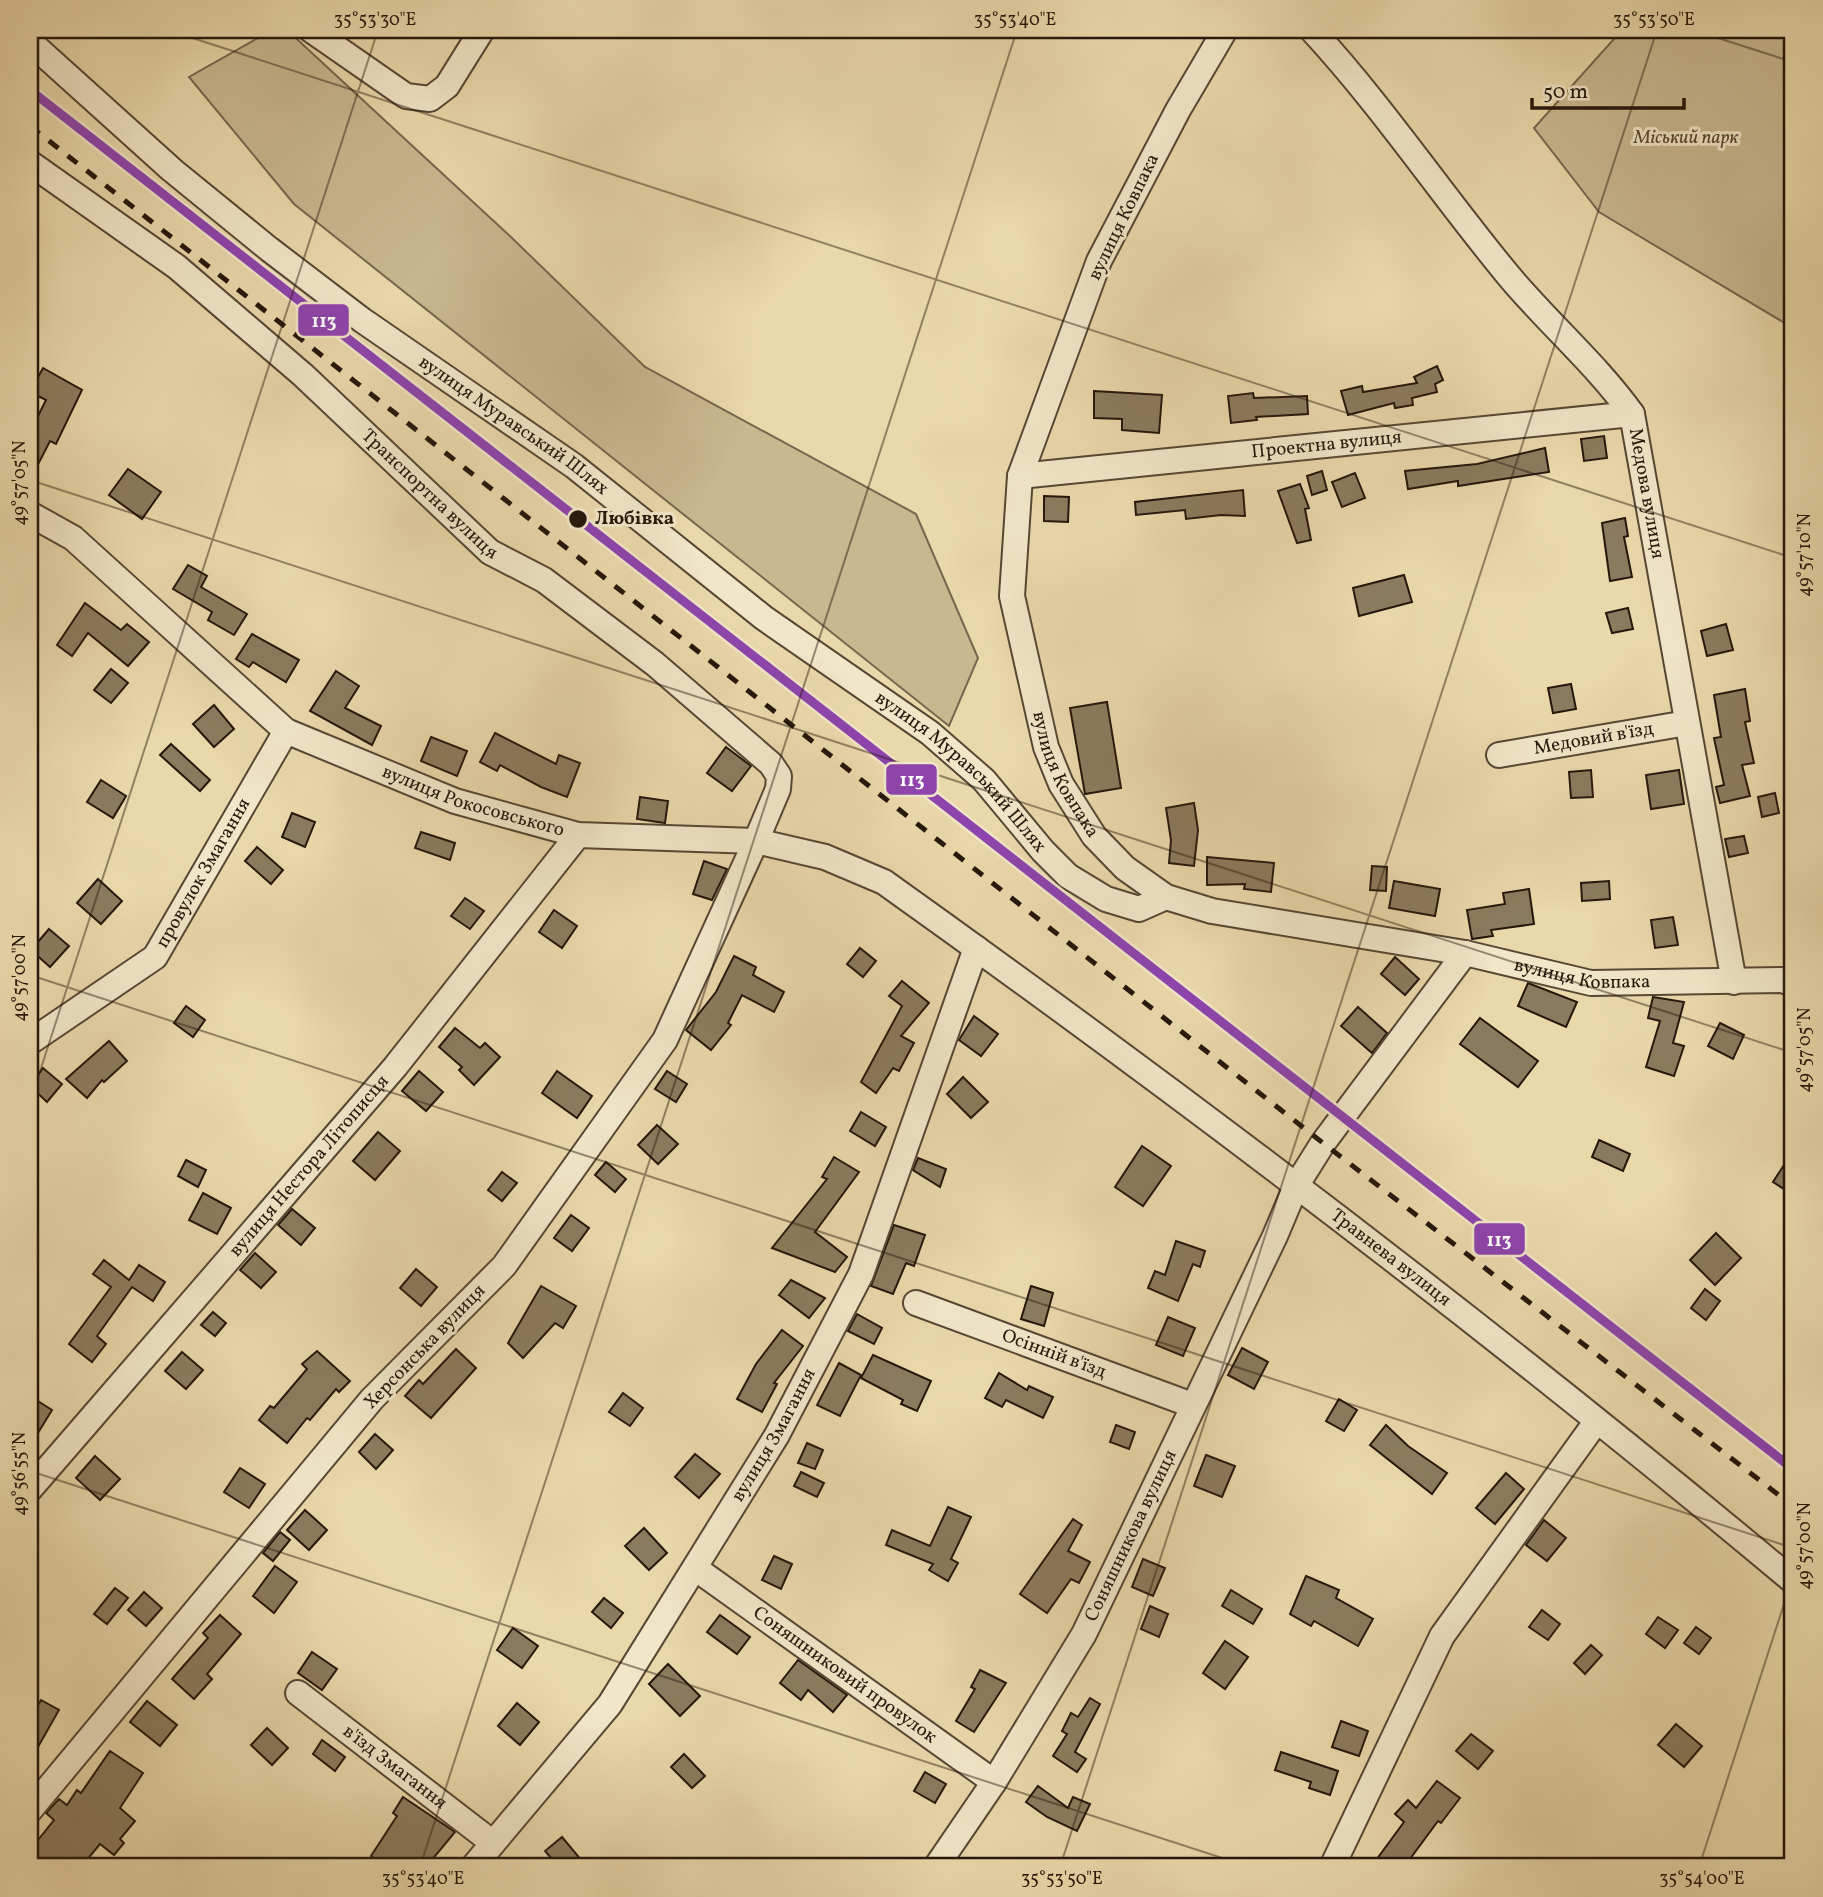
<svg xmlns="http://www.w3.org/2000/svg" width="1823" height="1897" viewBox="0 0 1823 1897" font-family="Vollkorn,serif">
  <style>
    .green { fill: #c8b78f; stroke: #76674e; stroke-width: 2 }
    .building { fill: #8b7b5e; stroke: #25170c; stroke-width: 2 }
    .lines { fill: none; stroke-linecap: round; stroke-linejoin: round }
    .minor-casing { stroke: #564734; stroke-width: 28 }
    .minor { stroke: #f1e6c8; stroke-width: 24 }
    .rail { stroke: #25170c; stroke-width: 5; stroke-dasharray: 12 12; stroke-linecap: butt }
    .rail-1-casing { stroke: #f1e6c8; stroke-width: 14 }
    .rail-1 { stroke: #8e44ad; stroke-width: 9 }
    .ticks { fill: none; stroke: #25170c; stroke-width: 2; stroke-opacity: 0.45 }
    .stop-dot { fill: #25170c; stroke: #f1e6c8; stroke-width: 2.5 }
    .labels { text-anchor: middle; dominant-baseline: central; stroke-width: 6; stroke-linejoin: round; paint-order: stroke }
    .park-label { font-size: 19px; font-style: italic; fill: #564733; stroke: #f1e6c8 }
    .street-label { font-size: 19px; fill: #25170c; stroke: #f1e6c8 }
    .stop-label { font-size: 19px; font-weight: bold; fill: #25170c; stroke: #f1e6c8; text-anchor: start }
    .line-badge { stroke: #f1e6c8; stroke-width: 2.5 }
    .badge-label { font-size: 19px; text-anchor: middle; font-weight: bold; fill: #fff }
    .neatline { fill: none; stroke: #25170c; stroke-width: 2.5 }
    .ticks-label { font-size: 18px; text-anchor: middle; fill: #25170c }
  </style>
  <rect width="100%" height="100%" fill="#e9d8aa"/>
  <filter id="stains"><feTurbulence type="fractalNoise" baseFrequency=".00286" numOctaves="4"/><feColorMatrix values="0 0 0 0 .2 0 0 0 0 .09 0 0 0 0 .02 0 0 0 .5 -.17"/></filter>
  <radialGradient id="worn" r=".72"><stop offset=".6" stop-color="#630" stop-opacity="0"/><stop offset="1" stop-color="#630" stop-opacity=".3"/></radialGradient>
  <g class="green">
    <polygon points="272,30 287,30 512,238 645,367 916,514 978,658 949,726 294,204 189,77"/>
    <polygon points="1622,30 1793,30 1793,328 1599,212 1534,128"/>
  </g>
  <g class="building">
    <polygon points="1437,366 1443,380 1435,384 1437,392 1412,398 1413,405 1395,408 1394,403 1348,415 1341,391 1362,386 1363,392 1417,383 1414,377"/>
    <polygon points="43,368 82,390 56,444 50,441 30,480 30,432 46,400 30,392"/>
    <polygon points="1094,391 1162,395 1159,433 1122,430 1122,419 1094,418"/>
    <polygon points="1253,393 1254,398 1307,396 1308,414 1256,417 1257,420 1231,423 1228,396"/>
    <polygon points="1604,436 1607,458 1584,461 1581,439"/>
    <polygon points="1545,448 1549,472 1458,486 1458,481 1408,489 1405,471 1477,464"/>
    <polygon points="128,469 161,492 142,519 109,495"/>
    <polygon points="1322,471 1327,490 1312,495 1307,476"/>
    <polygon points="1355,473 1365,498 1342,507 1332,482"/>
    <polygon points="1300,484 1309,508 1305,509 1311,540 1297,543 1278,491"/>
    <polygon points="1243,490 1245,516 1221,515 1186,519 1185,510 1136,515 1135,502"/>
    <polygon points="1044,496 1069,497 1068,522 1044,521"/>
    <polygon points="1625,518 1628,536 1624,537 1632,577 1610,581 1602,523"/>
    <polygon points="188,565 207,576 201,587 247,614 234,635 208,620 212,612 173,589"/>
    <polygon points="1404,575 1412,602 1359,616 1353,588"/>
    <polygon points="85,603 121,630 127,624 149,642 128,666 88,633 72,656 57,645"/>
    <polygon points="1628,608 1633,629 1612,633 1606,613"/>
    <polygon points="1726,624 1733,650 1707,656 1701,631"/>
    <polygon points="252,634 299,660 286,682 253,662 249,667 236,659"/>
    <polygon points="111,669 128,683 111,703 94,690"/>
    <polygon points="336,671 359,686 345,708 381,726 372,745 310,711"/>
    <polygon points="1571,684 1576,709 1553,713 1548,688"/>
    <polygon points="1745,689 1750,721 1745,722 1754,763 1742,765 1750,796 1720,803 1716,787 1724,785 1714,738 1721,737 1714,695"/>
    <polygon points="1107,702 1121,788 1085,794 1070,708"/>
    <polygon points="214,705 234,729 214,747 193,724"/>
    <polygon points="495,733 556,764 559,755 580,763 567,797 541,787 500,765 497,771 480,762"/>
    <polygon points="431,737 467,751 457,776 421,761"/>
    <polygon points="171,744 210,780 200,791 160,755"/>
    <polygon points="726,747 751,766 732,791 707,773"/>
    <polygon points="1591,770 1593,797 1571,798 1569,772"/>
    <polygon points="1679,770 1684,804 1651,809 1646,775"/>
    <polygon points="101,780 126,796 113,818 87,802"/>
    <polygon points="1775,793 1779,813 1762,817 1758,797"/>
    <polygon points="640,797 668,801 665,823 637,819"/>
    <polygon points="1194,803 1198,830 1194,866 1169,863 1171,840 1166,808"/>
    <polygon points="292,813 315,822 305,847 282,837"/>
    <polygon points="421,832 455,843 450,860 415,848"/>
    <polygon points="1744,836 1748,853 1729,857 1725,839"/>
    <polygon points="257,847 283,870 271,884 245,861"/>
    <polygon points="1207,857 1274,863 1271,892 1244,889 1245,884 1207,885"/>
    <polygon points="704,861 727,869 712,900 693,894"/>
    <polygon points="1372,866 1387,867 1386,891 1370,890"/>
    <polygon points="98,879 122,901 101,924 77,903"/>
    <polygon points="1394,881 1440,889 1435,916 1389,908"/>
    <polygon points="1609,881 1610,899 1582,901 1581,883"/>
    <polygon points="1529,889 1534,924 1491,930 1493,936 1472,939 1467,910 1505,904 1503,893"/>
    <polygon points="465,898 484,911 470,929 451,916"/>
    <polygon points="554,910 577,926 562,948 539,932"/>
    <polygon points="1673,917 1678,945 1655,948 1651,920"/>
    <polygon points="49,929 69,946 50,967 31,950"/>
    <polygon points="860,948 876,961 863,977 847,964"/>
    <polygon points="734,956 756,967 753,975 784,992 774,1012 742,995 728,1023 731,1025 711,1050 686,1030 716,992"/>
    <polygon points="1395,957 1419,979 1405,995 1381,974"/>
    <polygon points="902,981 929,1003 901,1036 914,1043 899,1071 893,1068 876,1093 861,1082 902,1006 889,996"/>
    <polygon points="1528,983 1577,1002 1566,1027 1518,1006"/>
    <polygon points="1653,997 1684,1002 1673,1043 1684,1046 1674,1076 1646,1067 1660,1021 1648,1018"/>
    <polygon points="186,1006 205,1020 193,1037 174,1023"/>
    <polygon points="1358,1007 1387,1033 1372,1053 1341,1026"/>
    <polygon points="974,1016 998,1034 981,1056 959,1040"/>
    <polygon points="1480,1018 1538,1061 1518,1087 1460,1044"/>
    <polygon points="1720,1023 1744,1035 1733,1059 1708,1046"/>
    <polygon points="455,1028 480,1048 485,1043 500,1057 474,1085 459,1070 462,1067 439,1047"/>
    <polygon points="109,1041 127,1061 104,1082 102,1080 87,1098 66,1079"/>
    <polygon points="43,1068 62,1084 47,1102 30,1086"/>
    <polygon points="419,1071 443,1092 426,1111 402,1091"/>
    <polygon points="557,1071 592,1096 577,1118 542,1093"/>
    <polygon points="667,1071 687,1084 676,1102 655,1089"/>
    <polygon points="963,1077 988,1102 971,1118 947,1094"/>
    <polygon points="861,1112 886,1127 875,1146 850,1131"/>
    <polygon points="657,1125 678,1144 658,1164 638,1145"/>
    <polygon points="378,1132 400,1151 375,1180 353,1161"/>
    <polygon points="1599,1140 1630,1154 1623,1171 1592,1157"/>
    <polygon points="1142,1146 1171,1166 1143,1206 1115,1187"/>
    <polygon points="1793,1151 1793,1195 1773,1182"/>
    <polygon points="834,1157 859,1172 815,1232 847,1257 835,1272 772,1248 827,1179 822,1177"/>
    <polygon points="918,1158 946,1169 940,1187 913,1170"/>
    <polygon points="186,1160 206,1170 198,1187 178,1176"/>
    <polygon points="606,1162 626,1179 615,1192 595,1175"/>
    <polygon points="502,1172 517,1183 502,1201 488,1190"/>
    <polygon points="203,1193 231,1208 217,1234 189,1220"/>
    <polygon points="292,1209 315,1228 301,1245 278,1225"/>
    <polygon points="571,1215 589,1228 572,1251 554,1238"/>
    <polygon points="894,1225 925,1235 914,1266 906,1263 893,1294 871,1286"/>
    <polygon points="1716,1233 1741,1258 1715,1285 1690,1260"/>
    <polygon points="1176,1241 1205,1251 1200,1267 1193,1264 1178,1301 1148,1288 1155,1271 1165,1275"/>
    <polygon points="255,1253 276,1272 261,1288 240,1270"/>
    <polygon points="104,1260 129,1280 139,1265 165,1282 153,1301 132,1287 97,1336 106,1344 92,1362 69,1344 111,1287 93,1274"/>
    <polygon points="416,1269 437,1287 421,1306 400,1288"/>
    <polygon points="791,1280 825,1298 809,1318 779,1295"/>
    <polygon points="541,1286 576,1306 563,1328 555,1323 523,1358 508,1343"/>
    <polygon points="1031,1286 1053,1293 1044,1326 1021,1319"/>
    <polygon points="1705,1289 1720,1301 1706,1320 1691,1308"/>
    <polygon points="213,1312 226,1323 215,1336 201,1325"/>
    <polygon points="857,1314 882,1328 874,1344 848,1331"/>
    <polygon points="1168,1317 1195,1328 1183,1356 1156,1345"/>
    <polygon points="782,1330 803,1346 774,1383 777,1384 762,1412 737,1399 756,1364"/>
    <polygon points="1242,1348 1268,1362 1254,1389 1228,1375"/>
    <polygon points="456,1349 476,1368 431,1418 405,1396 419,1380 423,1384"/>
    <polygon points="317,1351 350,1381 339,1392 336,1389 310,1420 307,1418 287,1443 259,1420 270,1406 274,1408 307,1369 302,1364"/>
    <polygon points="182,1352 203,1370 186,1389 165,1371"/>
    <polygon points="873,1355 931,1381 917,1411 901,1404 903,1400 861,1378"/>
    <polygon points="839,1363 861,1375 840,1416 817,1405"/>
    <polygon points="999,1373 1027,1390 1029,1386 1053,1397 1043,1418 1006,1400 1002,1407 985,1398"/>
    <polygon points="623,1393 643,1408 630,1426 609,1412"/>
    <polygon points="30,1396 52,1410 30,1446"/>
    <polygon points="1339,1399 1357,1410 1344,1431 1326,1421"/>
    <polygon points="1116,1425 1135,1432 1129,1449 1110,1442"/>
    <polygon points="1386,1425 1408,1446 1447,1473 1432,1494 1370,1445"/>
    <polygon points="375,1434 393,1450 376,1469 359,1452"/>
    <polygon points="807,1443 823,1450 815,1469 798,1463"/>
    <polygon points="695,1454 720,1474 699,1498 675,1477"/>
    <polygon points="1206,1455 1235,1466 1222,1497 1194,1486"/>
    <polygon points="95,1456 120,1479 100,1500 76,1478"/>
    <polygon points="240,1468 265,1484 249,1508 224,1492"/>
    <polygon points="801,1472 824,1483 817,1497 794,1486"/>
    <polygon points="1506,1473 1524,1489 1495,1524 1476,1508"/>
    <polygon points="948,1507 971,1517 951,1559 958,1563 948,1581 929,1570 933,1564 886,1545 892,1530 930,1546"/>
    <polygon points="305,1510 327,1530 309,1550 287,1530"/>
    <polygon points="1073,1519 1082,1525 1068,1551 1090,1562 1079,1583 1071,1579 1047,1613 1020,1594"/>
    <polygon points="1544,1520 1566,1538 1547,1561 1526,1545"/>
    <polygon points="644,1528 667,1553 649,1570 625,1546"/>
    <polygon points="280,1532 290,1540 273,1561 263,1553"/>
    <polygon points="774,1556 792,1564 781,1589 762,1580"/>
    <polygon points="1143,1559 1165,1568 1153,1596 1132,1587"/>
    <polygon points="275,1566 297,1582 274,1613 253,1596"/>
    <polygon points="1306,1576 1339,1590 1336,1598 1373,1619 1358,1646 1314,1621 1311,1626 1290,1614"/>
    <polygon points="115,1588 128,1598 107,1624 94,1614"/>
    <polygon points="1231,1590 1262,1609 1253,1624 1222,1606"/>
    <polygon points="144,1592 162,1608 146,1626 128,1610"/>
    <polygon points="604,1598 623,1613 611,1628 592,1612"/>
    <polygon points="1150,1606 1168,1614 1159,1637 1141,1629"/>
    <polygon points="1542,1610 1560,1624 1548,1640 1529,1627"/>
    <polygon points="220,1615 241,1634 207,1674 212,1679 194,1699 172,1679 208,1638 203,1633"/>
    <polygon points="720,1615 750,1637 737,1654 707,1632"/>
    <polygon points="1658,1617 1678,1630 1665,1648 1646,1634"/>
    <polygon points="1696,1627 1711,1638 1699,1654 1684,1643"/>
    <polygon points="513,1628 538,1646 522,1668 497,1650"/>
    <polygon points="1225,1641 1248,1657 1225,1689 1203,1673"/>
    <polygon points="1591,1645 1602,1655 1585,1674 1574,1663"/>
    <polygon points="312,1652 337,1669 322,1690 298,1673"/>
    <polygon points="798,1660 847,1695 833,1712 808,1690 801,1700 780,1683"/>
    <polygon points="668,1664 700,1696 680,1716 649,1684"/>
    <polygon points="980,1670 1006,1683 974,1732 956,1721 975,1689 971,1687"/>
    <polygon points="1090,1698 1100,1704 1075,1752 1086,1759 1077,1772 1053,1756 1067,1734 1062,1731 1071,1713 1078,1717"/>
    <polygon points="41,1700 59,1710 30,1761 30,1719"/>
    <polygon points="147,1701 177,1725 160,1746 130,1722"/>
    <polygon points="517,1703 539,1722 520,1745 498,1726"/>
    <polygon points="1341,1721 1368,1731 1359,1756 1332,1747"/>
    <polygon points="1676,1724 1702,1746 1684,1767 1658,1745"/>
    <polygon points="267,1728 288,1748 272,1765 251,1745"/>
    <polygon points="1471,1734 1493,1751 1478,1769 1456,1751"/>
    <polygon points="322,1740 345,1757 335,1771 313,1754"/>
    <polygon points="110,1751 143,1773 120,1808 135,1821 120,1839 124,1843 114,1855 100,1844 81,1867 45,1867 30,1855 30,1850 54,1820 46,1813 59,1799 67,1805 77,1790 81,1793"/>
    <polygon points="1281,1752 1338,1771 1330,1795 1309,1788 1311,1782 1275,1770"/>
    <polygon points="684,1754 705,1776 692,1788 671,1767"/>
    <polygon points="925,1772 946,1784 935,1803 914,1791"/>
    <polygon points="1437,1781 1460,1798 1441,1823 1438,1821 1404,1867 1371,1867 1404,1822 1395,1814 1408,1800 1416,1808"/>
    <polygon points="1038,1786 1068,1808 1073,1797 1090,1804 1077,1831 1047,1817 1026,1802"/>
    <polygon points="403,1797 455,1832 426,1867 388,1867 371,1856 397,1816 393,1813"/>
    <polygon points="562,1837 587,1867 559,1867 545,1851"/>
  </g>
  <g class="lines">
    <g class="minor-casing">
      <g id="minor">
        <polyline points="311,30 406,96 430,99 447,86 482,30"/>
        <path id="s1" d="M1225,30L1178,110L1099,261L1020,476L1012,596L1046,747L1061,784L1094,836L1125,868L1166,897L1212,911L1465,953L1591,983L1782,980L1793,984"/>
        <path id="s2" d="M1312,30C1383,107 1441,194 1508,275C1547,322 1597,365 1632,414L1734,982"/>
        <path id="s3" d="M30,42L172,170L269,249L362,320L574,466L764,618L930,733L984,780L1043,851L1068,876L1106,899L1139,909L1166,897"/>
        <path id="s4" d="M30,163L177,267L303,375L490,552L544,580L655,664L771,764L779,776L778,789L756,841L665,1040L504,1266L372,1399L30,1810"/>
        <path id="s5" d="M1020,476L1632,414"/>
        <path id="s6" d="M30,514L73,538L286,731L455,801L578,835L756,841L825,857L884,882C1195,1104 1500,1336 1793,1581"/>
        <path id="s7" d="M1499,755L1687,723"/>
        <path id="s8" d="M30,1042L155,957L286,731"/>
        <path id="s9" d="M916,1303L1192,1405"/>
        <path id="s10" d="M30,1489L395,1067L578,835"/>
        <path id="s11" d="M695,1568L994,1782"/>
        <path id="s12" d="M298,1693L493,1843"/>
        <path id="s13" d="M473,1867L610,1704L777,1435L861,1274L976,948"/>
        <path id="s14" d="M936,1867L994,1782L1084,1634L1275,1236L1296,1186L1323,1143L1465,953"/>
        <polyline points="1332,1867 1442,1636 1596,1422"/>
      </g>
    </g>
    <use href="#minor" class="minor"/>
    <polyline class="rail" points="30,126 1323,1143 1793,1506"/>
    <g class="rail-1-casing">
      <polyline id="rail-1" points="30,90 1793,1469"/>
    </g>
    <use href="#rail-1" class="rail-1"/>
  </g>
  <path class="ticks" d="M168,30L1793,558M1693,30L1793,62M30,480L1793,1053M30,975L1793,1548M30,1102L378,30M30,1471L1250,1867M420,1867L1017,30M1060,1867L1657,30M1699,1867L1793,1576"/>
  <circle class="stop-dot" cx="578" cy="519" r="10"/>
  <g class="labels">
    <g class="park-label">
      <text x="1686" y="138">Міський парк</text>
    </g>
    <g class="street-label">
      <text transform="translate(1124 217) rotate(-64)">вулиця Ковпака</text>
      <text stroke="none"><textPath href="#s3" startOffset="618">вулиця Муравський Шлях</textPath></text>
      <text stroke="none"><textPath href="#s5" startOffset="308">Проектна вулиця</textPath></text>
      <text stroke="none"><textPath href="#s4" startOffset="520">Транспортна вулиця</textPath></text>
      <text stroke="none"><textPath href="#s2" startOffset="581">Медова вулиця</textPath></text>
      <text stroke="none"><textPath href="#s7" startOffset="96">Медовий в'їзд</textPath></text>
      <text stroke="none"><textPath href="#s3" startOffset="1185">вулиця Муравський Шлях</textPath></text>
      <text stroke="none"><textPath href="#s1" startOffset="800">вулиця Ковпака</textPath></text>
      <text stroke="none"><textPath href="#s6" startOffset="537">вулиця Рокосовського</textPath></text>
      <text stroke="none"><textPath href="#s8" startOffset="248">провулок Змагання</textPath></text>
      <text stroke="none"><textPath href="#s1" startOffset="1388">вулиця Ковпака</textPath></text>
      <text stroke="none"><textPath href="#s10" startOffset="427">вулиця Нестора Літописця</textPath></text>
      <text stroke="none"><textPath href="#s6" startOffset="1591">Травнева вулиця</textPath></text>
      <text transform="translate(425 1347) rotate(-46)">Херсонська вулиця</text>
      <text stroke="none"><textPath href="#s9" startOffset="147">Осінній в'їзд</textPath></text>
      <text stroke="none"><textPath href="#s13" startOffset="528">вулиця Змагання</textPath></text>
      <text stroke="none"><textPath href="#s14" startOffset="385">Соняшникова вулиця</textPath></text>
      <text stroke="none"><textPath href="#s11" startOffset="184">Соняшниковий провулок</textPath></text>
      <text stroke="none"><textPath href="#s12" startOffset="122">в'їзд Змагання</textPath></text>
    </g>
    <g class="stop-label">
      <text x="595" y="519">Любівка</text>
    </g>
  </g>
  <g class="line-badge">
    <rect x="297" y="303" width="53" height="34" rx="7" fill="#8e44ad"/>
    <rect x="885" y="763" width="53" height="33" rx="7" fill="#8e44ad"/>
    <rect x="1473" y="1222" width="53" height="34" rx="7" fill="#8e44ad"/>
  </g>
  <g class="badge-label">
    <text x="324" y="327">113</text>
    <text x="912" y="786">113</text>
    <text x="1499" y="1246">113</text>
  </g>
  <rect width="1823" height="1897" fill="none" stroke="#e9d8aa" stroke-width="77"/>
  <path d="M1532 98v10h152v-10" fill="none" stroke="#25170c" stroke-width="3.5"/>
  <text x="1543" y="98" font-size="21" fill="#25170c" stroke="#f1e6c8" stroke-width="5" paint-order="stroke">50 m</text>
  <rect x="38" y="38" width="1746" height="1820" class="neatline"/>
  <g class="ticks-label">
    <text x="375" y="25">35°53'30"E</text>
    <text x="1015" y="25">35°53'40"E</text>
    <text x="1654" y="25">35°53'50"E</text>
    <text transform="translate(19 483) rotate(-90)" y="6">49°57'05"N</text>
    <text transform="translate(1804 555) rotate(-90)" y="6">49°57'10"N</text>
    <text transform="translate(19 978) rotate(-90)" y="6">49°57'00"N</text>
    <text transform="translate(1804 1050) rotate(-90)" y="6">49°57'05"N</text>
    <text transform="translate(19 1474) rotate(-90)" y="6">49°56'55"N</text>
    <text transform="translate(1804 1546) rotate(-90)" y="6">49°57'00"N</text>
    <text x="423" y="1884">35°53'40"E</text>
    <text x="1062" y="1884">35°53'50"E</text>
    <text x="1702" y="1884">35°54'00"E</text>
  </g>
  <rect width="100%" height="100%" filter="url(#stains)"/>
  <rect width="100%" height="100%" fill="url(#worn)"/>
</svg>
